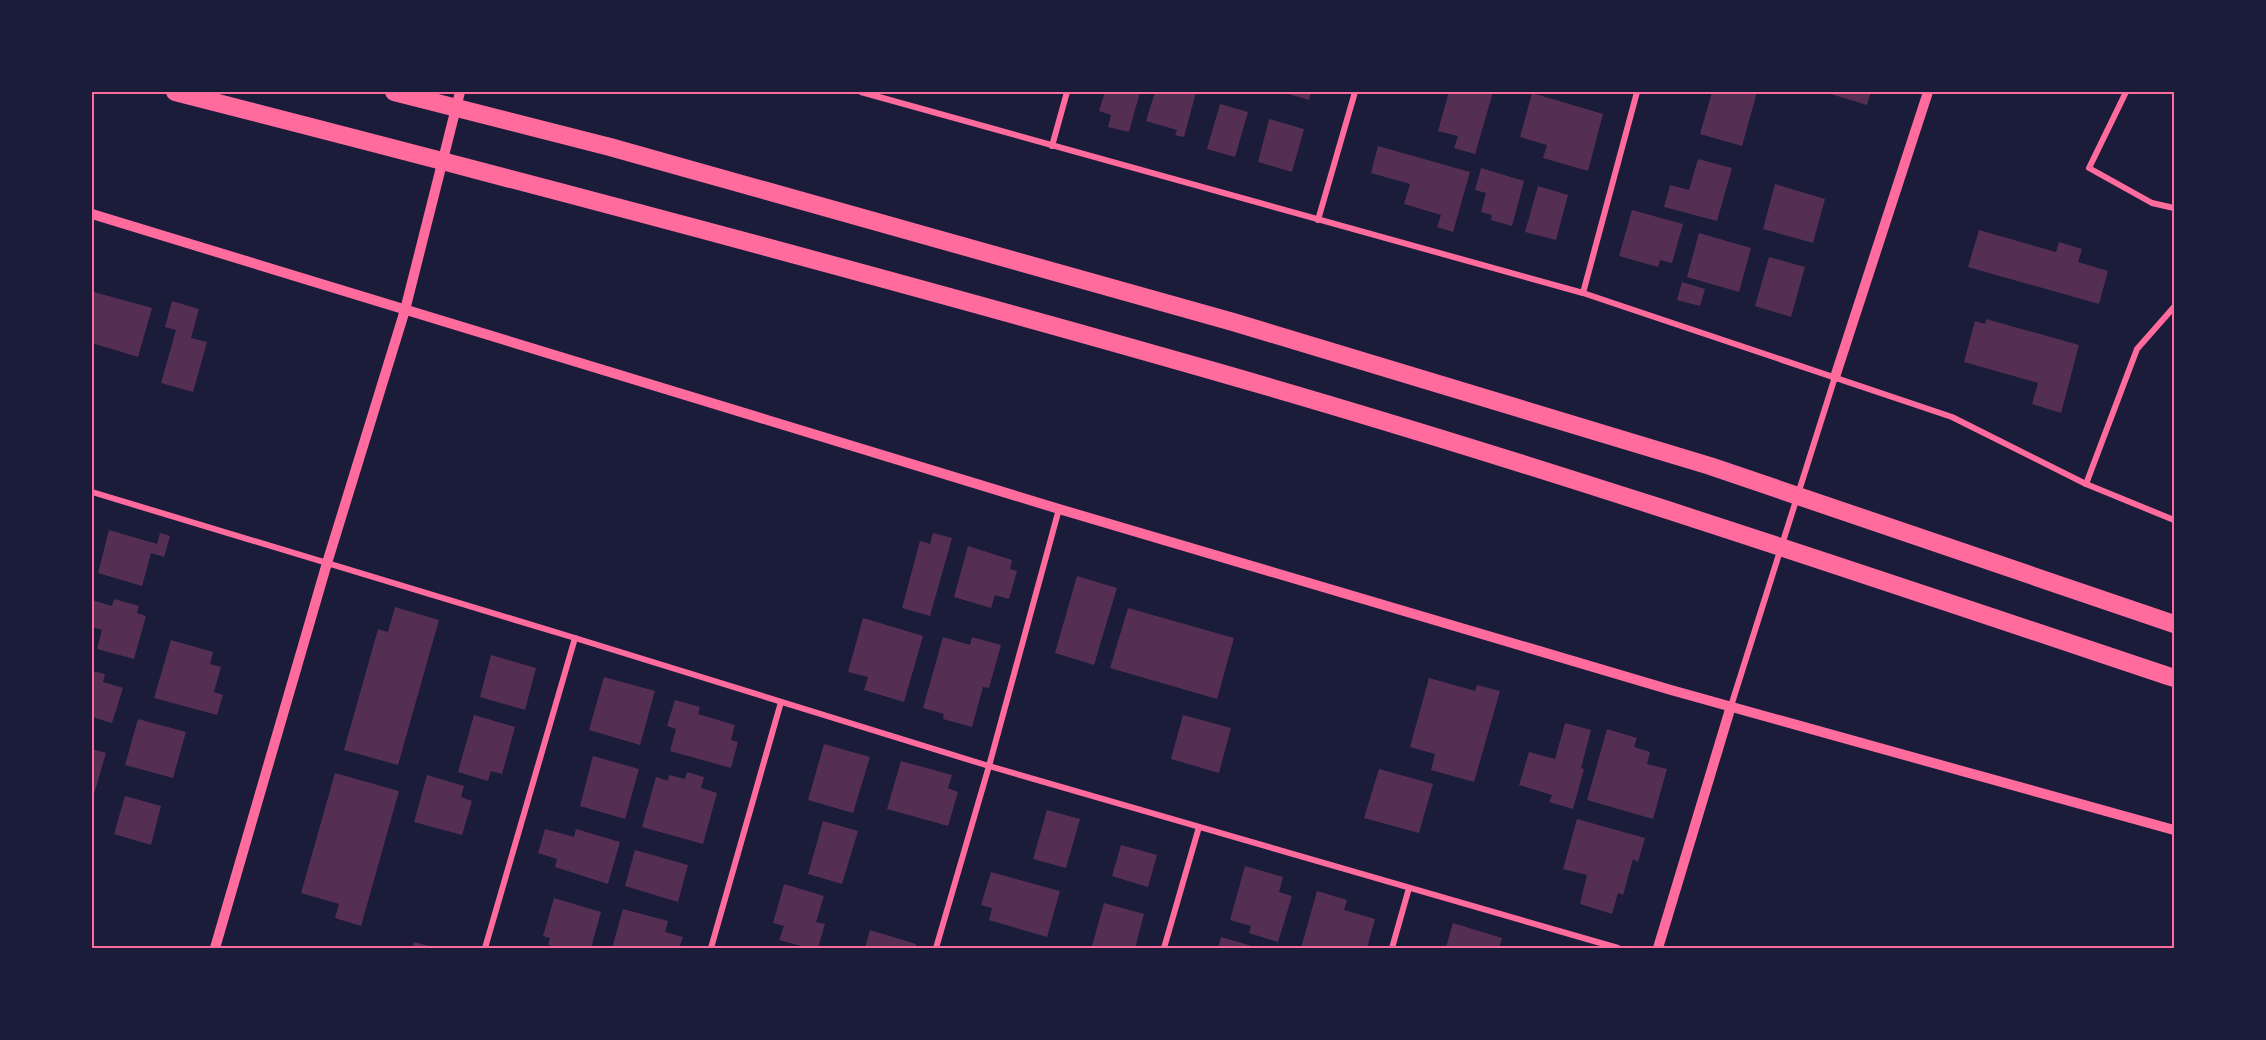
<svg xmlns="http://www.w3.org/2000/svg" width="2266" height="1040" viewBox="0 0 2266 1040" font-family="'PT Sans Narrow',sans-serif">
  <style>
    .building { fill: #542f53 }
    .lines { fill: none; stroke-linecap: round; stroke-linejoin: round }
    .minor { stroke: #ff6b9d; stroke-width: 6 }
    .tertiary { stroke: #ff6b9d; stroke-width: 10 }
    .motorway { stroke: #ff6b9d; stroke-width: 18 }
    .neatline { fill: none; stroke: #ff6b9d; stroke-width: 2 }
  </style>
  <rect width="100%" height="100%" fill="#1b1b3a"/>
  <g class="building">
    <polygon points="1105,92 1140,92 1129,132 1108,127 1111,115 1099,111"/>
    <polygon points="1155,92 1196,92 1184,137 1175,135 1177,130 1146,121"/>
    <polygon points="1282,92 1311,92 1309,100"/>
    <polygon points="1449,92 1493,92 1475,154 1454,148 1458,136 1438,131"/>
    <polygon points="1712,92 1757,92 1742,146 1700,134"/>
    <polygon points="1824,92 1871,92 1867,105"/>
    <polygon points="1532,93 1603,114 1588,171 1543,158 1547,145 1520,137"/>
    <polygon points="1220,104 1248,112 1235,157 1207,149"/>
    <polygon points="1269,119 1304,129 1292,172 1258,162"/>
    <polygon points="1378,146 1470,172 1453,232 1437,227 1441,215 1404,204 1410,184 1371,173"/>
    <polygon points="1698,159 1732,168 1717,221 1664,207 1670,185 1689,190"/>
    <polygon points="1481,168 1524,181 1512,226 1491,220 1492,215 1481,212 1486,193 1475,190"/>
    <polygon points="1775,184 1825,199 1813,243 1763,229"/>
    <polygon points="1538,186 1568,195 1556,240 1525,232"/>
    <polygon points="1632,210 1683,224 1672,263 1660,260 1658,267 1619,256"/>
    <polygon points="1979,230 2056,252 2059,242 2082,249 2078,262 2108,271 2099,304 1968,267"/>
    <polygon points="1699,233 1751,248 1739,292 1687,277"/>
    <polygon points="1769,257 1805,267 1791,317 1755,306"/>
    <polygon points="1682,282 1705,289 1700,306 1677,300"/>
    <polygon points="94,292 152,308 138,357 92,343 92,300"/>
    <polygon points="172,301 199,309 191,338 207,342 193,392 161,383 176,330 165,327"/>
    <polygon points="1986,319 2079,345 2061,413 2032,404 2038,383 1964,362 1975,321 1985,324"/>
    <polygon points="109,530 157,544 160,533 170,536 164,557 151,553 142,586 98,573"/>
    <polygon points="933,533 952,538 930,616 902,608 920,541 930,544"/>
    <polygon points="968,546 1012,560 1010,569 1017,571 1009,599 995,595 991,608 954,597"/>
    <polygon points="1077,576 1117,588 1094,665 1055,653"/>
    <polygon points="114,599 139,606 137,613 146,616 134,659 97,649 102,630 92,627 92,600 112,606"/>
    <polygon points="395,607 439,620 398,765 344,750 378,629 388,632"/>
    <polygon points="1128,608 1234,638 1217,699 1110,668"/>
    <polygon points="863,618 923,636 904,702 864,690 868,677 848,672"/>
    <polygon points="943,637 970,645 972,637 1001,645 989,688 983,687 972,727 943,719 944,714 923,708"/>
    <polygon points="171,640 213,652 210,664 221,667 214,692 223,695 217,715 154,698"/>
    <polygon points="491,655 536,668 525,710 480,697"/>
    <polygon points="92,671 105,674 103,682 123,688 112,723 92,717"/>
    <polygon points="604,677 655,691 640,745 589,730"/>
    <polygon points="1429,678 1475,691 1477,685 1500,691 1474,782 1431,770 1435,754 1410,747"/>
    <polygon points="675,700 700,707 698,714 735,725 731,740 738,742 731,768 670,751 676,729 667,726"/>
    <polygon points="474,715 515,727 502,774 491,771 488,781 458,772"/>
    <polygon points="1183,715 1231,728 1219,773 1171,759"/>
    <polygon points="138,719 186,732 173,778 125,765"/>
    <polygon points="1565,723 1591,730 1581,768 1584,769 1573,809 1549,802 1552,795 1519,785 1529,752 1555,759"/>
    <polygon points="1607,729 1637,738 1634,747 1650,752 1647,764 1667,769 1653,819 1587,800"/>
    <polygon points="824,744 870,757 853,813 808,800"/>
    <polygon points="92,749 106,753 92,801"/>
    <polygon points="593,756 639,769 625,819 580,806"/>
    <polygon points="901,761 952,775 948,788 958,792 948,826 887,809"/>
    <polygon points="1379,769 1433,784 1419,833 1364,818"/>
    <polygon points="687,772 704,777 701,788 717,793 703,844 642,827 656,777 668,781 669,775 685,779"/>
    <polygon points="335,773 399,791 361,926 335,918 339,904 301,893"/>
    <polygon points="427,775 464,786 461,797 472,801 462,835 414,822"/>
    <polygon points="125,796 161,806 151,845 114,834"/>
    <polygon points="1047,810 1080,819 1066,868 1033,859"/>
    <polygon points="1577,819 1645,838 1638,862 1633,859 1623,895 1618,893 1612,914 1580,904 1587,875 1563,869"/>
    <polygon points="823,821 858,831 842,884 808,874"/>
    <polygon points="545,829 574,837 576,829 620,842 608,884 555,867 557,859 538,853"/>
    <polygon points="1121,845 1157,855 1148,887 1112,876"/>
    <polygon points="635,850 688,865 678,902 625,886"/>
    <polygon points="1245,866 1283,877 1279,892 1292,896 1278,942 1249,933 1251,926 1230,920"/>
    <polygon points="991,872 1060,891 1047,937 989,920 992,908 981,905"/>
    <polygon points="784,884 824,896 816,922 825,924 818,948 809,948 779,940 784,926 773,923"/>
    <polygon points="1317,891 1347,900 1344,910 1375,919 1367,948 1301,948"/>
    <polygon points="554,898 601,912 591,948 560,948 548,945 550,938 543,936"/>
    <polygon points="1104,903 1144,914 1135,948 1102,948 1092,946"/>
    <polygon points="623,909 668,921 665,932 683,937 679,948 612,948"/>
    <polygon points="1453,923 1502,938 1499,948 1446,947"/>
    <polygon points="870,930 916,944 915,948 865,948"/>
    <polygon points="1221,937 1259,948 1218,948"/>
    <polygon points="414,942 436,948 412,948"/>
  </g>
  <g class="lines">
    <g class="minor">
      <polyline points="861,92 1583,293 1952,417 2086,484 2174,520"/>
      <polyline points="2126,92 2089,168 2152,203 2174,208"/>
      <polyline points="1052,146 1067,92"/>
      <polyline points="1318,220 1355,92"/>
      <polyline points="1583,293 1637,92"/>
      <polyline points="2086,484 2137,349 2174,307"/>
      <polyline points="92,492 575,638 989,766 1618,948"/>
      <polyline points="1731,706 1835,377"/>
      <polyline points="485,948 575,638"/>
      <polyline points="711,948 781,702"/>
      <polyline points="936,948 989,766 1059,509"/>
      <polyline points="1164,948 1199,827"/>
      <polyline points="1392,948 1409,888"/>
    </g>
    <g class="tertiary">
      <polyline points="92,214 1059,509 1671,690 2174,830"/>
      <polyline points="1835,377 1928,92"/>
      <polyline points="215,948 327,563 405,310 460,92"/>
      <polyline points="1658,948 1731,706"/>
    </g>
    <g class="motorway">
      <path d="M175,92C523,181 871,273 1217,372C1539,464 1857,572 2174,678"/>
      <polyline points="394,92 610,147 1233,322 1710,466 2174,624"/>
    </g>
  </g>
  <rect width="2266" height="1040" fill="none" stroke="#1b1b3a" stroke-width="186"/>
  <rect x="93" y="93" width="2080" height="854" class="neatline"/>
</svg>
